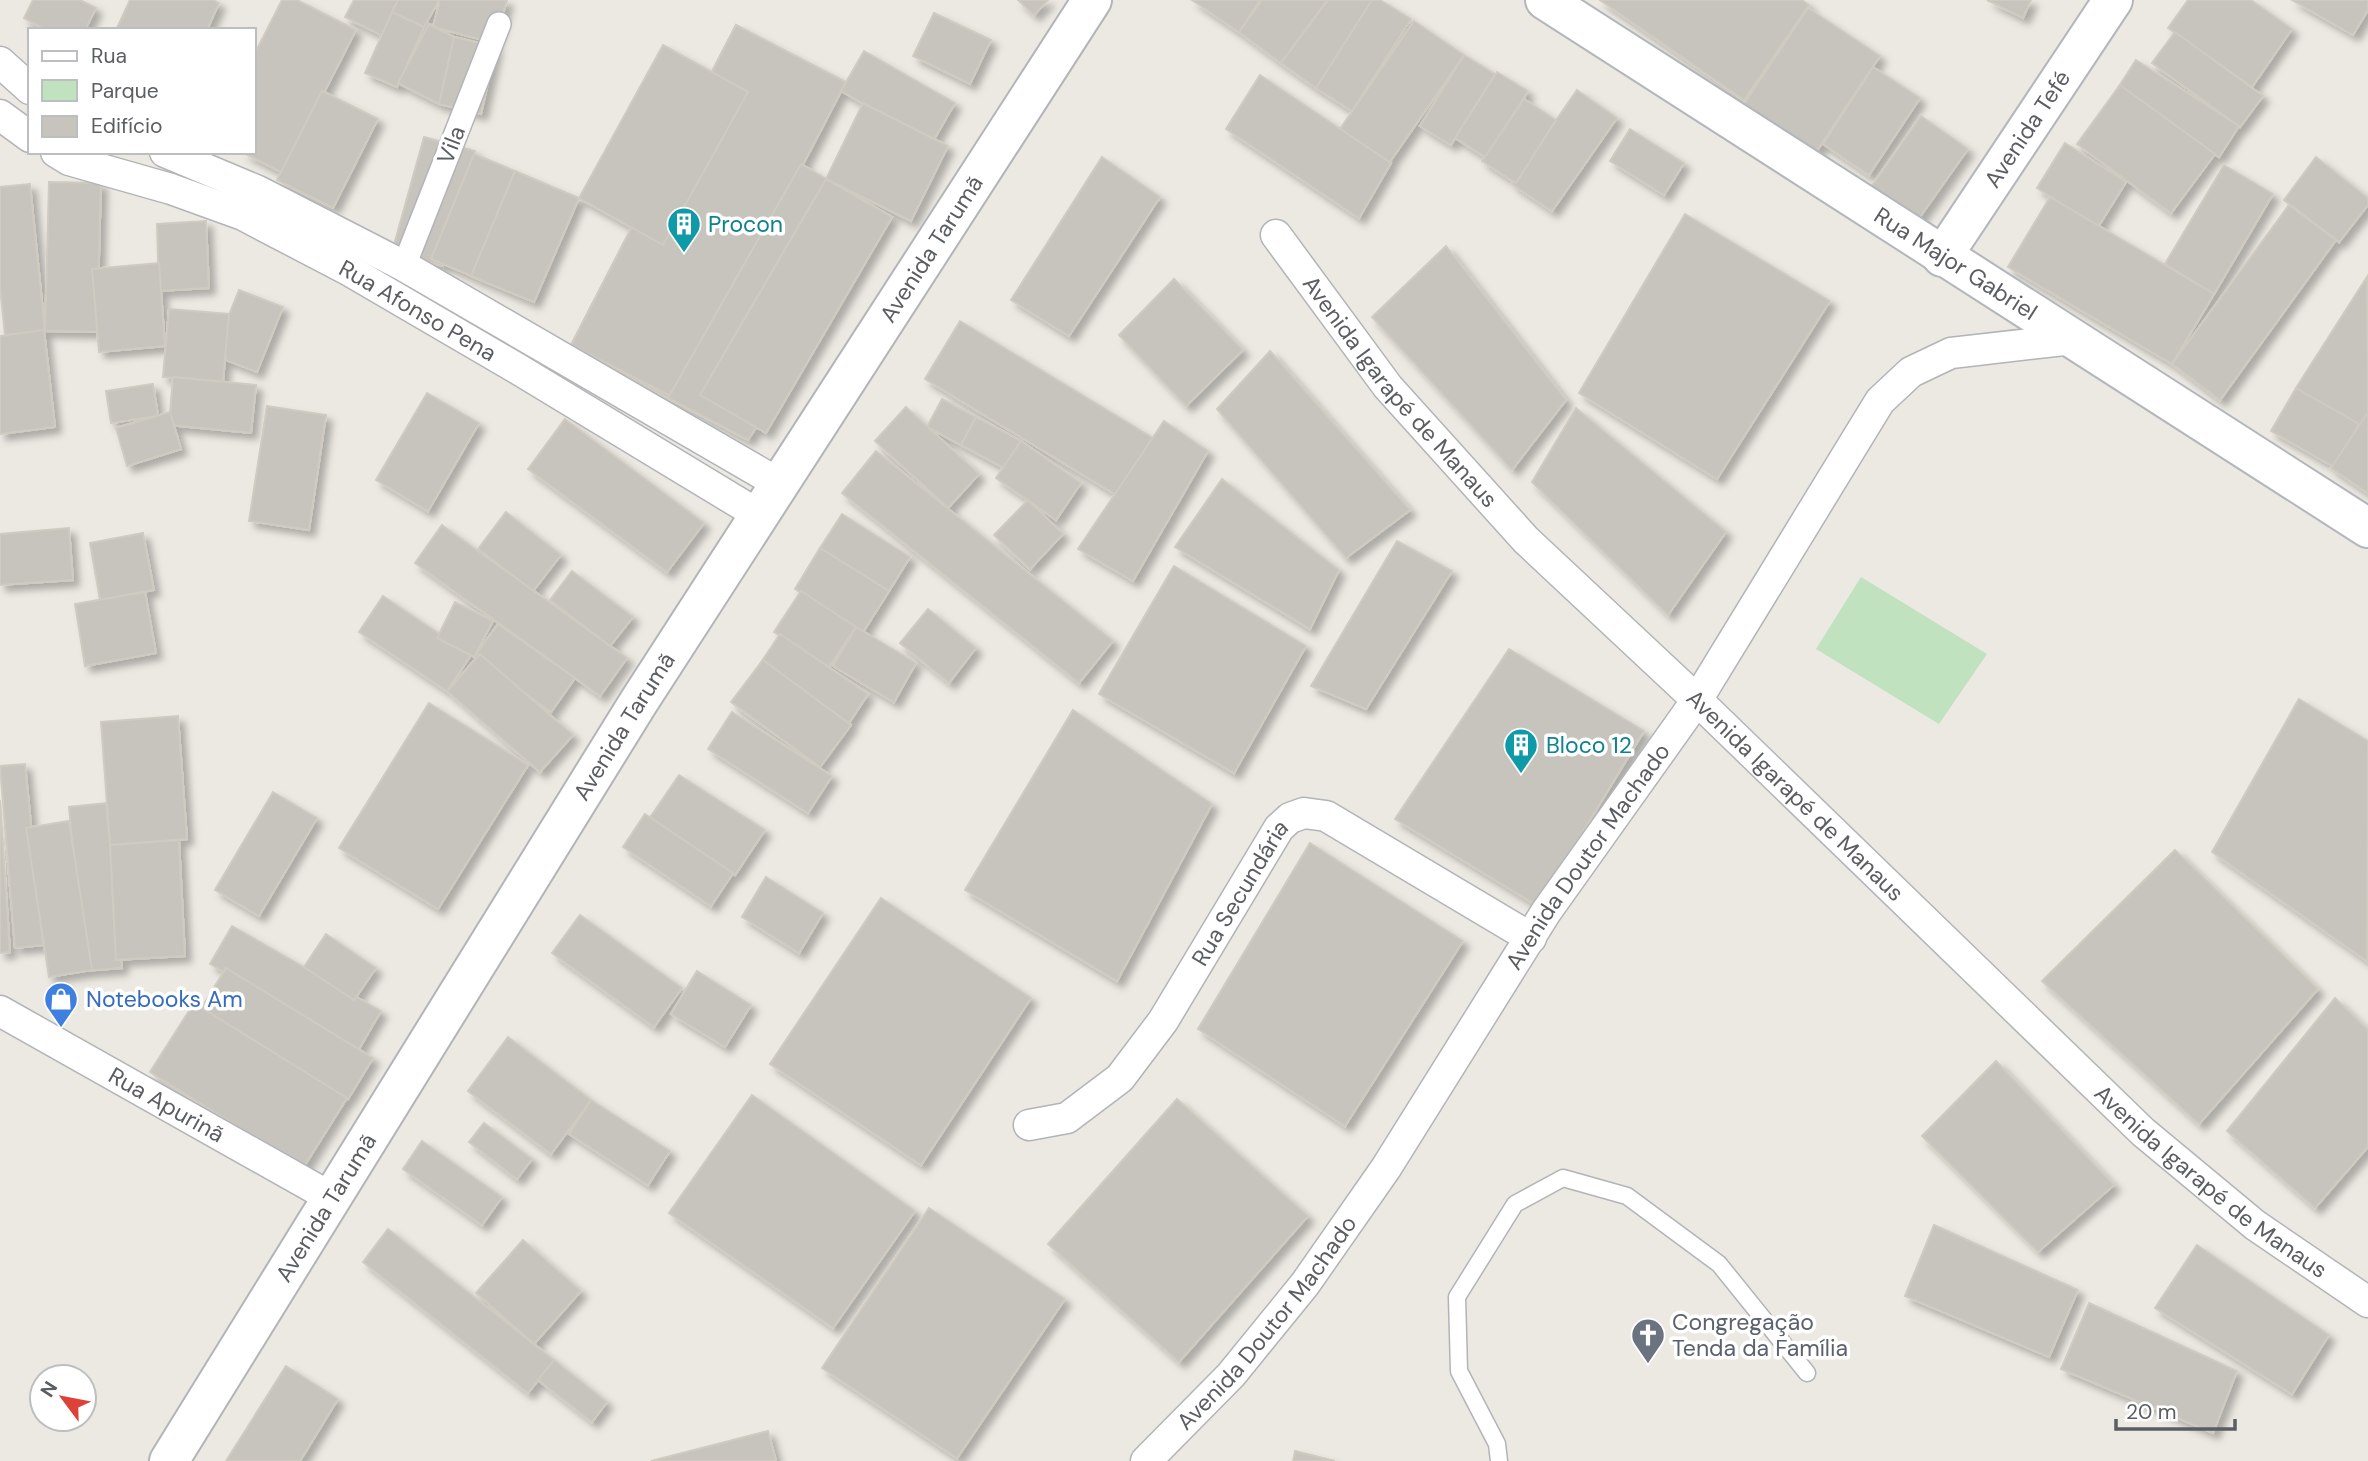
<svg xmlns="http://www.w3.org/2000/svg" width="2368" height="1461" viewBox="0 0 2368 1461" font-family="'DM Sans',sans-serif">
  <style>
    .green { fill: #c0e2bf }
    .building { fill: #c7c4be; stroke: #d0cbc0; stroke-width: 2; filter: url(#shadow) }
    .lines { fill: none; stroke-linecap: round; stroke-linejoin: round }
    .service-casing { stroke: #b2b4b8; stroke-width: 19 }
    .pedestrian-casing { stroke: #b2b4b8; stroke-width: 26 }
    .minor-casing { stroke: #b2b4b8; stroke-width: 33 }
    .tertiary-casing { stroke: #b2b4b8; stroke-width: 42 }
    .secondary-casing { stroke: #b3b6bb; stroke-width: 42 }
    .service { stroke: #fff; stroke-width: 16 }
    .pedestrian { stroke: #fff; stroke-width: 23 }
    .minor { stroke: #fff; stroke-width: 30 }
    .tertiary { stroke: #fff; stroke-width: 38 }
    .secondary { stroke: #fff; stroke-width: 38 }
    .labels { text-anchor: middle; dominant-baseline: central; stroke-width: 7; stroke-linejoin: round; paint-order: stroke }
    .street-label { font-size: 23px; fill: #5a5d61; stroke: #fff }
    .culture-label { font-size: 23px; fill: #0d838f; stroke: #fff; text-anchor: start }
    .shop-label { font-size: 23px; fill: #366cbe; stroke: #fff; text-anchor: start }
    .worship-label { font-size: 23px; fill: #5b616d; stroke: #fff; text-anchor: start }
  </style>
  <defs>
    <filter id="shadow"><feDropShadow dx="6" dy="6" stdDeviation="3.5" flood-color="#0004"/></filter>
  </defs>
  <rect width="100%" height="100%" fill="#ece9e2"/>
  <polygon class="green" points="1861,577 1987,654 1939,724 1816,649"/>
  <g class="building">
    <polygon points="33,0 80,0 96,8 85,30 46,30 24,18"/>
    <polygon points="130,0 213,0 219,3 207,30 116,30"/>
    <polygon points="282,0 297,0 356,30 283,173 242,152 254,152 254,55"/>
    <polygon points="354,0 401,0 383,36 345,17"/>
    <polygon points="398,0 439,0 423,29 392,12"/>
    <polygon points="440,0 507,0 495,43 433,27"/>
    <polygon points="1018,0 1048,0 1034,15"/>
    <polygon points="1192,0 1260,0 1239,32"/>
    <polygon points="1262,0 1327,0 1281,63 1239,32"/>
    <polygon points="1328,0 1381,0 1316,88 1281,63"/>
    <polygon points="1372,0 1380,0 1411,19 1352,111 1316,88"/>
    <polygon points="1600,0 1802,0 1809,5 1744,100"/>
    <polygon points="1987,0 2031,0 2023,18"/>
    <polygon points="2188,0 2251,0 2292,29 2252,87 2168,28"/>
    <polygon points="2292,0 2368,0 2368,10 2353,35"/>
    <polygon points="1808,8 1880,56 1816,152 1744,104"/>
    <polygon points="392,12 424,27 397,87 365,73"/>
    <polygon points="934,13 991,40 970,84 913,56"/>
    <polygon points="1414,21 1464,55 1389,163 1340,129"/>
    <polygon points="429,24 469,45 439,104 398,83"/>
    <polygon points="736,25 842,88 668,398 571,345"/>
    <polygon points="736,25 846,82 680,401 571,345"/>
    <polygon points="2175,32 2263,96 2240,127 2152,63"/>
    <polygon points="454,37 496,47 481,114 439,104"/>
    <polygon points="663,45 748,92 663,245 579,198"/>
    <polygon points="864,51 955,103 932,143 841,91"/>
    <polygon points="1464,55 1495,74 1451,145 1420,126"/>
    <polygon points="2136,60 2239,126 2219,157 2116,91"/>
    <polygon points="1873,67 1920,98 1869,175 1823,144"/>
    <polygon points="1497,72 1528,91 1487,158 1455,138"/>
    <polygon points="1260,75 1391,163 1359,218 1226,129"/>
    <polygon points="2120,85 2215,154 2171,213 2077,144"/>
    <polygon points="1577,90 1617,118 1552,211 1512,184"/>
    <polygon points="322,91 378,119 333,208 277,180"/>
    <polygon points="1524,99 1556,120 1516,183 1482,161"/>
    <polygon points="863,103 948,146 911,221 826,179"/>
    <polygon points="1921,116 1968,149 1917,221 1871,187"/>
    <polygon points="1630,129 1684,163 1664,195 1610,161"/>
    <polygon points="424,137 475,151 443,266 392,252"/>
    <polygon points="2065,143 2126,182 2098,227 2037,188"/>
    <polygon points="474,154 515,171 472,276 431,259"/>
    <polygon points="1102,157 1160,197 1069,336 1011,300"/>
    <polygon points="2316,157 2368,198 2368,205 2339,242 2284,200"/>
    <polygon points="801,164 892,217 748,440 668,398"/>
    <polygon points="2224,165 2273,194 2214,294 2165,264"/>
    <polygon points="515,171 579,198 534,302 471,276"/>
    <polygon points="826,179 892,217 766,433 700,395"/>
    <polygon points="49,182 101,183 97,332 45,331"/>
    <polygon points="30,184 45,331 5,335 0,287 0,187"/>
    <polygon points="2050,197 2214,294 2172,364 2008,267"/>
    <polygon points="2289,205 2336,240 2220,400 2172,364"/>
    <polygon points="1685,214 1830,301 1717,479 1579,393"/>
    <polygon points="206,221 209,288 159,291 157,224"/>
    <polygon points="1446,246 1566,400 1512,470 1372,317"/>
    <polygon points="159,263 165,346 99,352 92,269"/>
    <polygon points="2367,277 2368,415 2359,429 2296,388"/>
    <polygon points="1174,279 1243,350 1186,406 1119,335"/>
    <polygon points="239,290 283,307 257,372 213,355"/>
    <polygon points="169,309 229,314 223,382 163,377"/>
    <polygon points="960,321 1153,438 1118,496 925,379"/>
    <polygon points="44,330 55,427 0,434 0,336"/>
    <polygon points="1270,351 1410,510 1346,558 1217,409"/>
    <polygon points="173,377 256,385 251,433 169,425"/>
    <polygon points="153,384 158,416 111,423 106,391"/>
    <polygon points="2296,388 2359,424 2334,467 2271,431"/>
    <polygon points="427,393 479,423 428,511 376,480"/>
    <polygon points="942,399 976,417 961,445 927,427"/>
    <polygon points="267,406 326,415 309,530 249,521"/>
    <polygon points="906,407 979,474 948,508 875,441"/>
    <polygon points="1576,408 1726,532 1668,615 1532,482"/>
    <polygon points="170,412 181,449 127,466 116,428"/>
    <polygon points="2368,412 2368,493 2331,468"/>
    <polygon points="976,417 1021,441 1006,469 961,445"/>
    <polygon points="565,419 704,523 667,572 528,469"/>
    <polygon points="1164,421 1208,451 1133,581 1078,549"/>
    <polygon points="1021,441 1081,483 1056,520 996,478"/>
    <polygon points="876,451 1113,641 1079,683 842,493"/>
    <polygon points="1222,479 1339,570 1310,629 1175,547"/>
    <polygon points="1028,500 1063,534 1030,569 994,535"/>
    <polygon points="506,512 561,555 533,591 478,549"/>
    <polygon points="842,514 910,557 889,591 820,548"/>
    <polygon points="442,525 627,658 600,696 415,563"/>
    <polygon points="69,528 73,580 0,585 0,534"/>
    <polygon points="143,533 154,590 100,600 90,543"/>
    <polygon points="1397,541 1452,571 1366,709 1311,686"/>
    <polygon points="820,548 889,591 863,632 795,589"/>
    <polygon points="1174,566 1306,646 1234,773 1099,694"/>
    <polygon points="572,571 633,617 610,646 550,600"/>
    <polygon points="801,591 856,627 829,667 774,632"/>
    <polygon points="145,592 156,653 85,666 75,604"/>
    <polygon points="383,596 471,655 447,691 359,632"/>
    <polygon points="455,602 493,621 474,657 437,638"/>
    <polygon points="928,609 976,648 949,683 900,643"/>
    <polygon points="498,624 575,678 551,712 474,657"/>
    <polygon points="856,627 916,663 894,702 833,666"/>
    <polygon points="780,634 868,694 849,723 760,664"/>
    <polygon points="1509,649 1644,731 1538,906 1395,819"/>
    <polygon points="480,654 573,735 540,772 447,691"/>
    <polygon points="763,660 851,725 820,767 731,702"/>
    <polygon points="2299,699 2368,741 2367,961 2212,852"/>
    <polygon points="429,703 528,765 438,909 339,848"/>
    <polygon points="1073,710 1212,804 1117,981 965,890"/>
    <polygon points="732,712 832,776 808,813 708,749"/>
    <polygon points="178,716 187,839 110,845 101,722"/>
    <polygon points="25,764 43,945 15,948 0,766"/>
    <polygon points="679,775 765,830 735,875 649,819"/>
    <polygon points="273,792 317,818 259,916 215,890"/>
    <polygon points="0,800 10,952 0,953"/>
    <polygon points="106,803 122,968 84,971 69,807"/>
    <polygon points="645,814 733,873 711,906 623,847"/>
    <polygon points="69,821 92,970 49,977 26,828"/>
    <polygon points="179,840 185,956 116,960 110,845"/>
    <polygon points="1310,843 1463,941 1345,1126 1198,1029"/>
    <polygon points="2175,850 2318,989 2199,1124 2042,981"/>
    <polygon points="766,877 823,913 799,953 742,917"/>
    <polygon points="881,898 1031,998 921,1165 770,1064"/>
    <polygon points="580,915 682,988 654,1027 552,953"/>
    <polygon points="232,926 381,1011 359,1049 210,964"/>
    <polygon points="326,934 376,968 354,1000 304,967"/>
    <polygon points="226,968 373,1058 348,1099 201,1009"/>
    <polygon points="697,971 751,1005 725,1047 671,1014"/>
    <polygon points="2335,998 2368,1030 2368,1147 2315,1208 2227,1131"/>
    <polygon points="194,1003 347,1098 303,1168 150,1072"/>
    <polygon points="508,1037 591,1100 551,1154 468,1091"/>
    <polygon points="1996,1061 2114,1185 2038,1252 1922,1136"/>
    <polygon points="752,1095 915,1211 833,1328 669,1213"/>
    <polygon points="1177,1099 1308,1216 1179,1362 1048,1244"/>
    <polygon points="591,1100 670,1151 648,1185 569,1134"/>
    <polygon points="484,1123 532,1159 517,1179 469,1142"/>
    <polygon points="422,1141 502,1197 482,1225 403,1169"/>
    <polygon points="929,1208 1065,1299 957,1458 822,1368"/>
    <polygon points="1934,1225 2078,1290 2049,1357 1905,1296"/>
    <polygon points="388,1229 554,1360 528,1393 363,1262"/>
    <polygon points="523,1240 581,1291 534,1344 476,1293"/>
    <polygon points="2197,1245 2329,1335 2292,1394 2155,1308"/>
    <polygon points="2089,1303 2237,1371 2213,1433 2061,1369"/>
    <polygon points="554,1360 607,1402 592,1422 538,1380"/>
    <polygon points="286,1366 338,1399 300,1461 226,1461"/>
    <polygon points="768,1431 776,1461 651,1461"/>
    <polygon points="1295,1451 1335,1461 1293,1461"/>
  </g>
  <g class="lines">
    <g class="service-casing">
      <polyline id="service" points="1499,1461 1497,1444 1459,1371 1457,1297 1515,1204 1563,1178 1627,1196 1719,1264 1807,1373"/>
    </g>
    <g class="pedestrian-casing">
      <polyline id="pedestrian" points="404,266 499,24"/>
    </g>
    <g class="minor-casing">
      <g id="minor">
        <polyline points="0,62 30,89"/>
        <polyline points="0,115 30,137"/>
        <path id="s1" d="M56,152L69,160L171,189L243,215L350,271L518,369L759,515"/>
        <polyline points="165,152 258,191 404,266 778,483"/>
        <path id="s2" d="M1276,235L1388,387L1526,540L1697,700L2143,1132L2255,1225L2368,1302"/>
        <path id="s3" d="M0,1011L332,1198"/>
        <path id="s4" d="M1029,1125L1067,1118L1120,1078L1163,1021L1279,828L1290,818L1304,813L1326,816L1531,938"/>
        <path id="s5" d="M1146,1461L1231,1375L1305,1284L1386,1168L1546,912L1697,700L1880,401L1911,372L1951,353L2073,339"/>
      </g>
    </g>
    <g class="tertiary-casing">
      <g id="tertiary">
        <path id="s6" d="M169,1461L638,703L1092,0"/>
      </g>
    </g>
    <g class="secondary-casing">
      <g id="secondary">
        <path id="s7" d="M1545,0L2368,528"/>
        <path id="s8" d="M1942,257L2113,0"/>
      </g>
    </g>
    <use href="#service" class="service"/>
    <use href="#pedestrian" class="pedestrian"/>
    <use href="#minor" class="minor"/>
    <use href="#tertiary" class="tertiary"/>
    <use href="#secondary" class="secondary"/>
  </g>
  <defs>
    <g id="building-pin" transform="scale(1.75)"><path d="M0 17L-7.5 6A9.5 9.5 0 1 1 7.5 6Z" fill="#0f9aa8" stroke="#fff"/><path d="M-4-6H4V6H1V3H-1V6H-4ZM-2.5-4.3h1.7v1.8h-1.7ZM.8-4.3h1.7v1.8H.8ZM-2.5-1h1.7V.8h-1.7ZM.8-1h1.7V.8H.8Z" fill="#fff"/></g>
    <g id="shop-pin" transform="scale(1.75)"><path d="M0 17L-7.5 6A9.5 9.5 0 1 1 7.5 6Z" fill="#3f7fe0" stroke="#fff"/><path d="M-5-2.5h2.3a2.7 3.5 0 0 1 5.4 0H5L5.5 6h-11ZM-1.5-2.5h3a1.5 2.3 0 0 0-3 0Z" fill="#fff"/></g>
    <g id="church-pin" transform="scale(1.75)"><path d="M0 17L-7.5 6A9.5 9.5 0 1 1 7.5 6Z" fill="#6b7280" stroke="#fff"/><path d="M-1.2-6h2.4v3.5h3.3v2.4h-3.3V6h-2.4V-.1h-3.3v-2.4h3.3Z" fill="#fff"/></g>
  </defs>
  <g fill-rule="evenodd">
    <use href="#building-pin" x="684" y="224"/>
    <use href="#building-pin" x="1521" y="745"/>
    <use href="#shop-pin" x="61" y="999"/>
    <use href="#church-pin" x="1648" y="1335"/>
  </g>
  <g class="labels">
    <g class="street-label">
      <text stroke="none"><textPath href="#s8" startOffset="154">Avenida Tefé</textPath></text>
      <text transform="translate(451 145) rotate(-69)">Vila</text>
      <text stroke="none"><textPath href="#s6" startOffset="1432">Avenida Tarumã</textPath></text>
      <text stroke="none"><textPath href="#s7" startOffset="488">Rua Major Gabriel</textPath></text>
      <text stroke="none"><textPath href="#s1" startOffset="397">Rua Afonso Pena</textPath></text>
      <text stroke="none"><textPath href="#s2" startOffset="200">Avenida Igarapé de Manaus</textPath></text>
      <text stroke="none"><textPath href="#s6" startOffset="864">Avenida Tarumã</textPath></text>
      <text stroke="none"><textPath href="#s2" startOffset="766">Avenida Igarapé de Manaus</textPath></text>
      <text stroke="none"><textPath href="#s5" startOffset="751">Avenida Doutor Machado</textPath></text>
      <text stroke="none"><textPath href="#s4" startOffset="326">Rua Secundária</textPath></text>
      <text stroke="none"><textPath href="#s3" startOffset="191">Rua Apurinã</textPath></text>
      <text stroke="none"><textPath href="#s2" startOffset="1334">Avenida Igarapé de Manaus</textPath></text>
      <text stroke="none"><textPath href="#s6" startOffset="298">Avenida Tarumã</textPath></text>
      <text stroke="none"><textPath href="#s5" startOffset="184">Avenida Doutor Machado</textPath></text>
    </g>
    <g class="culture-label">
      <text x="708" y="224">Procon</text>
      <text x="1546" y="745">Bloco 12</text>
    </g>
    <g class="shop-label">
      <text x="86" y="999">Notebooks Am</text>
    </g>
    <g class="worship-label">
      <text x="1672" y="1322">Congregação<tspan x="1672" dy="26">Tenda da Família</tspan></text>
    </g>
  </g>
  <rect x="28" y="28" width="228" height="126" fill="#ffffff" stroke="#bdbec0" stroke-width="2"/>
  <rect x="42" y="51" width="35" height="10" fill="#ffffff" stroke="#bdbec0" stroke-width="2"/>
  <text x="91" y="63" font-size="21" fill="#5a5d61">Rua</text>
  <rect x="42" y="80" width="35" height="21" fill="#c0e2bf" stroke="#bdbec0" stroke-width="2"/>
  <text x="91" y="98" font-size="21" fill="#5a5d61">Parque</text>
  <rect x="42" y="116" width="35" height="21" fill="#c7c4be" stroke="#bdbec0" stroke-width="2"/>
  <text x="91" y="133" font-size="21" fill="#5a5d61">Edifício</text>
  <g transform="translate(63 1398) rotate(302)"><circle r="33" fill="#ffffff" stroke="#bdbec0" stroke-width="2"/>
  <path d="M0-5L12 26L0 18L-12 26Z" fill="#dd4137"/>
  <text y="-10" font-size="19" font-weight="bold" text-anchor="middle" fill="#5a5d61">N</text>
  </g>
  <path d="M2116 1419v10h119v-10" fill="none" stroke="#5a5d61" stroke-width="3.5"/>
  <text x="2126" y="1419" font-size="21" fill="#5a5d61" stroke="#ffffff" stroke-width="5" paint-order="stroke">20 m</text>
</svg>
